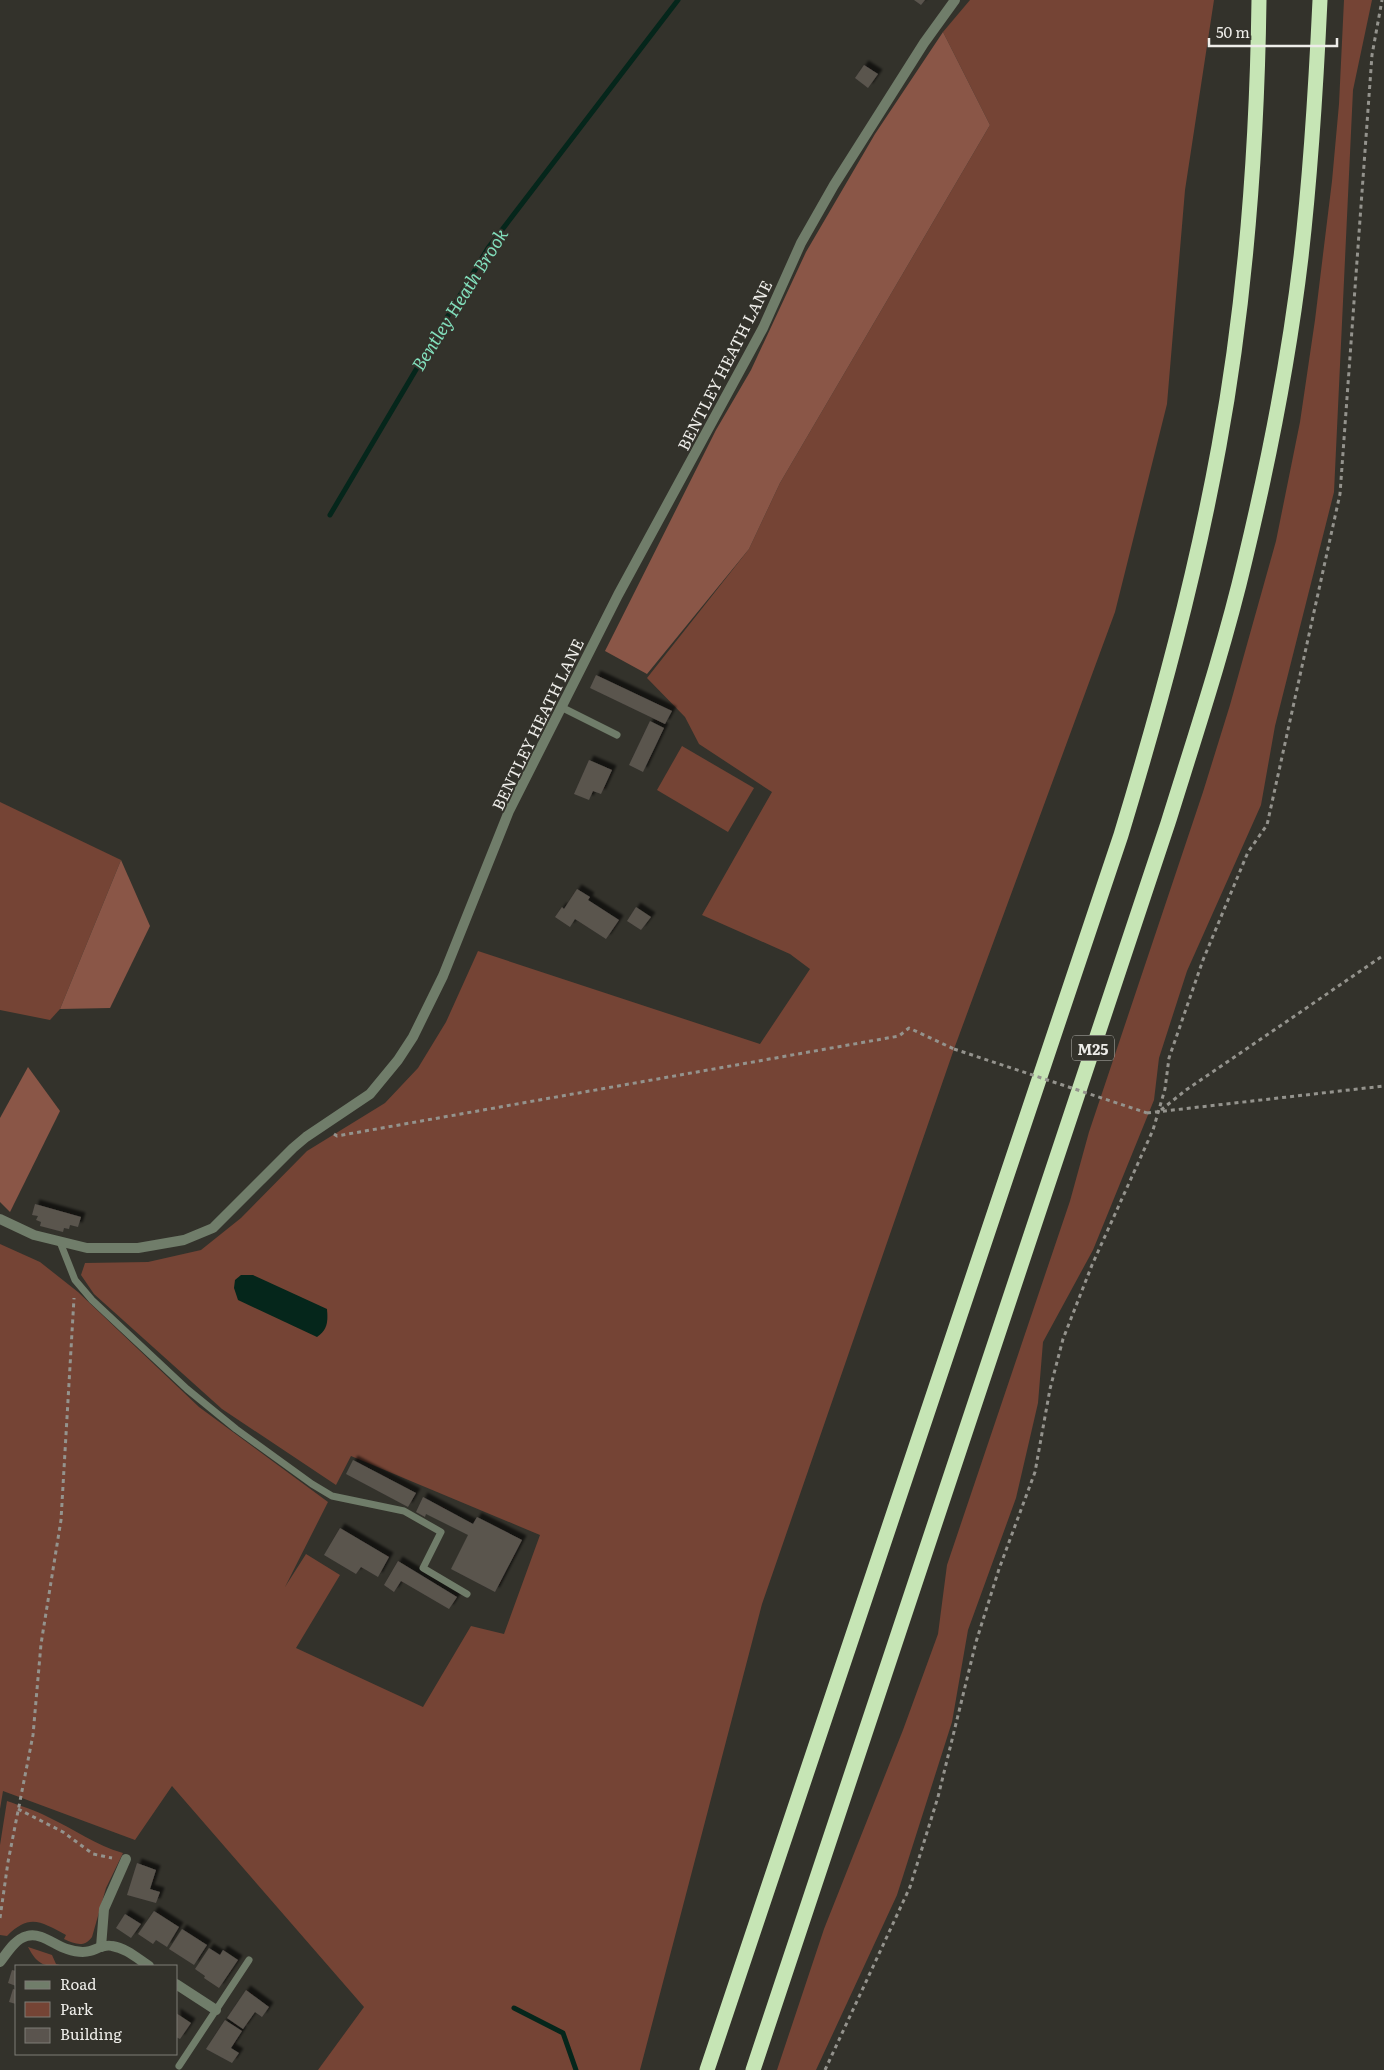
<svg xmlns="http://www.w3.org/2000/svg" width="1384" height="2070" viewBox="0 0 1384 2070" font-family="Literata,serif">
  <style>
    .green { fill: #754435 }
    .forest { fill: #8a5647 }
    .water { fill: #05261b }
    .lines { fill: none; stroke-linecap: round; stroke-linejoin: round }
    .stream { stroke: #05261b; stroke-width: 5 }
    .building { fill: #5a544e; filter: url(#shadow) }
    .path { stroke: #94938d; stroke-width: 3; stroke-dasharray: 4 4; stroke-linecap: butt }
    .lane { stroke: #707d6a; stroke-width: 7 }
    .street { stroke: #707d6a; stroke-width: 10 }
    .highway { stroke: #c6e5b5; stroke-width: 15 }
    .path-bridge { stroke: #94938d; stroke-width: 3; stroke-dasharray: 4 4; stroke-linecap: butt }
    .labels { text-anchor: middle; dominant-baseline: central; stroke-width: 4; stroke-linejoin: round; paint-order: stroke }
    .shield { fill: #33322b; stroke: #b6b5b0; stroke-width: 1 }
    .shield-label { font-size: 15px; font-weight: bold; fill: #eeede9 }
    .street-label { font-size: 16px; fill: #eeede9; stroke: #33322b }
    .water-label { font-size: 18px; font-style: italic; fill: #82dfbc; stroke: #33322b }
  </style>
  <defs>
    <filter id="shadow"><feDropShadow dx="4.5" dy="-4.5" stdDeviation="1" flood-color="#0009"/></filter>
  </defs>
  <rect width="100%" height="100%" fill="#33322b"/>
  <g class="green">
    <polygon points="970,0 1214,0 1185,190 1167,404 1115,612 954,1049 762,1604 640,2070 318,2070 364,2007 172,1786 135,1840 3,1791 0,1809 0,1244 40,1262 78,1292 199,1407 328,1502 285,1587 306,1554 340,1575 296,1648 423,1707 471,1626 504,1634 540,1535 351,1456 336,1485 222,1409 94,1294 81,1275 85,1263 148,1262 201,1250 241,1218 307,1151 385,1103 418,1068 446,1022 478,951 760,1044 810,969 790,954 702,915 772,792 699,744 685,717 647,678 749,549 780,483 990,125 943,32"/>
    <polygon points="1344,0 1372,0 1353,90 1334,492 1275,726 1261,805 1187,971 1159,1058 1154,1100 1093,1250 1043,1342 1038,1403 1016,1498 968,1630 952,1722 897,1895 816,2070 777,2070 824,1929 903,1730 938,1634 947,1565 1025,1334 1070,1201 1089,1132 1203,792 1230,705 1276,541 1300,422 1315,320 1332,181 1339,104"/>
    <polygon points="682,746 754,788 728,832 657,790"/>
    <polygon points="0,802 121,860 60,1009 50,1020 0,1010"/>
    <path d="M7,1801C21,1806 35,1810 48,1817C74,1829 95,1845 123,1853L106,1888L92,1937C84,1948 75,1944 64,1939L66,1935C41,1922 30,1913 7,1936L0,1935V1845Z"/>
    <path d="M28,1947L52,1955L56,1964L64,1966C44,1966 38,1966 28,1947Z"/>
  </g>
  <g class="forest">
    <polygon points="943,32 990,125 780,483 749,549 647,674 605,651 716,430 751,370 806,252 875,134"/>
    <polygon points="121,860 150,926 110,1008 60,1009"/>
    <polygon points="28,1067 60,1111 10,1212 0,1202 0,1118"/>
  </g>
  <path class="water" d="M241,1275H253L327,1309C328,1321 328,1330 317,1337L238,1300L234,1288L235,1280Z"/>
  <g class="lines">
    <g class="stream">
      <polyline points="330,515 488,248 678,0"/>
      <polyline points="514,2008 563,2033 576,2070"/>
    </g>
  </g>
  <g class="building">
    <polygon points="914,0 925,0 921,5"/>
    <polygon points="864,65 878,74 868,88 855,78"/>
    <polygon points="596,675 672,711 665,724 590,688"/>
    <polygon points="650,721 664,728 643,772 629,765"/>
    <polygon points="589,760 612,770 601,794 593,791 589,800 574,794"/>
    <polygon points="577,889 590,897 588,900 619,920 606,939 575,919 570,927 555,917 562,907 564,909"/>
    <polygon points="636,907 651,917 641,930 627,921"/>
    <polygon points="35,1204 81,1217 78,1227 70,1225 69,1229 64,1228 63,1232 40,1226 41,1222 36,1220 38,1216 32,1215"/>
    <polygon points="353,1460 416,1493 408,1507 346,1474"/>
    <polygon points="423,1497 473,1524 477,1517 522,1540 495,1592 451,1569 468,1535 426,1514 425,1517 416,1512"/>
    <polygon points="340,1528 389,1557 378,1577 361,1567 356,1574 324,1555"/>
    <polygon points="398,1561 457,1597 449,1609 401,1581 394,1592 384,1585"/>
    <polygon points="137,1863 156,1870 150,1889 160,1892 156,1903 127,1895"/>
    <polygon points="154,1911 179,1927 167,1947 156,1940 153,1944 138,1934"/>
    <polygon points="125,1914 141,1924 131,1938 116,1928"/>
    <polygon points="182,1929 207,1945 194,1965 169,1949"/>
    <polygon points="209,1948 220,1955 223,1950 238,1960 219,1988 204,1978 205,1976 195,1969"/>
    <polygon points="12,1970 16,1971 16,1986 8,1983"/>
    <polygon points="13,1989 16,1990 16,2004 9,2002"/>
    <polygon points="246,1990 269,2007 262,2017 255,2012 243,2029 227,2018"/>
    <polygon points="176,2013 191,2023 180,2039 176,2037"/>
    <polygon points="225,2020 242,2031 231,2048 239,2053 232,2063 206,2049"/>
  </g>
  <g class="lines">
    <g class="path">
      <polyline points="1161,1110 1186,1090 1384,955"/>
      <polyline points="1147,1113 1384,1086"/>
      <polyline points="334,1134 337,1136 899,1036 909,1028 954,1049"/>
      <polyline points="18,1809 63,1832 93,1854 112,1858"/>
      <polyline points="0,1918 8,1862 33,1735 41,1644 61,1520 74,1298"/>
      <polyline points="825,2070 910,1887 938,1797 976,1642 999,1569 1035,1472 1050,1389 1063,1339 1092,1265 1153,1130 1165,1089 1169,1058 1203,960 1248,852 1267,825 1340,494 1372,55 1382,0"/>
    </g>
    <g class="lane">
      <polyline points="561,707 617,735"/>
      <polyline points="60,1242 75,1280 92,1300 187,1389 236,1429 312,1484 332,1496 404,1511 441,1532 423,1568 467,1594"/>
      <polyline points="179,2066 249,1960"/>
    </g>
    <g class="street">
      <polyline points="0,1219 34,1235 87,1248 138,1248 184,1240 213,1228 293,1148 306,1137 370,1094 398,1060 413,1037 443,976 509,811 618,595 763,328 801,243 834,185 924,43 955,0"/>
      <polyline points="101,1947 104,1909 126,1859"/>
      <path d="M0,1962C7,1953 15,1939 27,1936C41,1932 54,1945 67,1949C73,1951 83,1953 90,1951C97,1949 104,1944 112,1946C126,1948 138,1959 149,1966"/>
      <polyline points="176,1984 216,2010"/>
    </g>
    <g class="highway">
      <path d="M707,2070L1121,835C1160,706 1195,578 1219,446C1246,299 1257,149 1259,0"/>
      <path d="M753,2070L1168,823C1195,736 1224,649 1245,560C1269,460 1289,359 1301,257C1311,171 1316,86 1320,0"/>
    </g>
    <polyline class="path-bridge" points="954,1049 1147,1113"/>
  </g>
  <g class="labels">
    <rect class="shield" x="1072" y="1035.5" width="42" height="25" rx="4"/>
    <g class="shield-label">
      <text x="1093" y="1048">M25</text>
    </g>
    <g class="street-label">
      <text transform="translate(724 365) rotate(-63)">BENTLEY HEATH LANE</text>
      <text transform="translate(537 724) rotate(-64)">BENTLEY HEATH LANE</text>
    </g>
    <g class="water-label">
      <text transform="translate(459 299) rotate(-58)">Bentley Heath Brook</text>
    </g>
  </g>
  <rect x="15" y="1965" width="162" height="90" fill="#33322b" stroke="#7e7d77"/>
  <rect x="25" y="1981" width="25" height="8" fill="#707d6a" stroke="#7e7d77"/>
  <text x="60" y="1990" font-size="15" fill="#eeede9">Road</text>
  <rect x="25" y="2002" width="25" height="15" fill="#754435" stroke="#7e7d77"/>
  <text x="60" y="2015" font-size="15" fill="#eeede9">Park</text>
  <rect x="25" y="2028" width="25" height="15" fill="#5a544e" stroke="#7e7d77"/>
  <text x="60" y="2040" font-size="15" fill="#eeede9">Building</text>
  <path d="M1209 38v8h128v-8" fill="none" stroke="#eeede9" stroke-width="2.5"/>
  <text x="1216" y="38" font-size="15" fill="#eeede9" stroke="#33322b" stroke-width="4" paint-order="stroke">50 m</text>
</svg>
